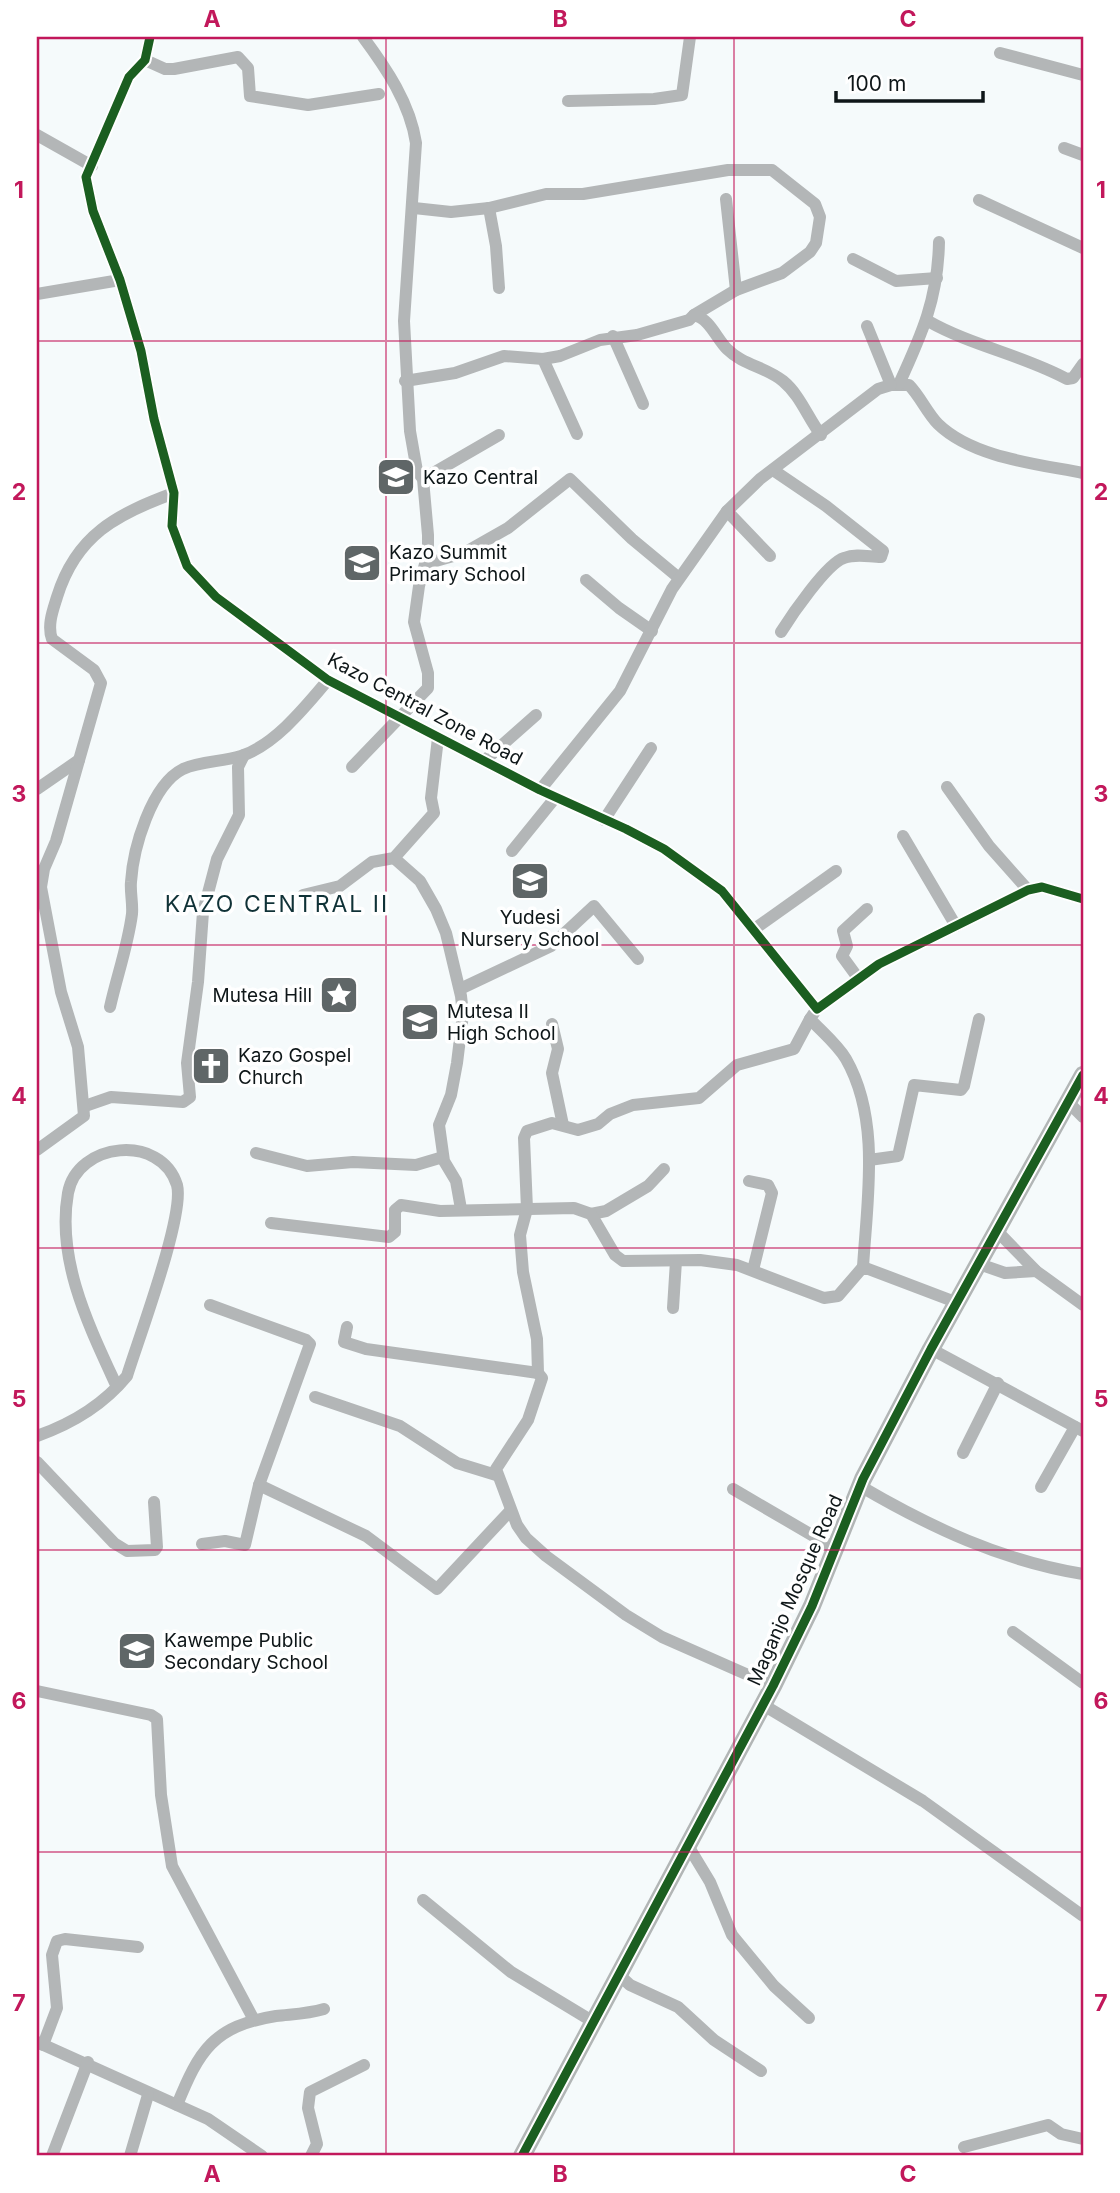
<svg xmlns="http://www.w3.org/2000/svg" width="1120" height="2193" viewBox="0 0 1120 2193" font-family="Inter,sans-serif">
  <style>
    .lines { fill: none; stroke-linecap: round; stroke-linejoin: round }
    .street { stroke: #b3b6b7; stroke-width: 12 }
    .secondary { stroke: #b2b6b6; stroke-width: 18 }
    .cycleway-casing { stroke: #fff; stroke-width: 13 }
    .cycleway { stroke: #1b5e20; stroke-width: 9 }
    .grid { fill: none; stroke: #c2185b; stroke-width: 2; stroke-opacity: 0.55 }
    .labels { text-anchor: middle; dominant-baseline: central; stroke-width: 7; stroke-linejoin: round; paint-order: stroke }
    .poi-label { font-size: 19px; fill: #0e1618; stroke: #fff; text-anchor: start }
    .street-label { font-size: 19px; fill: #0e1618; stroke: #fff }
    .quarter-label { font-size: 23px; letter-spacing: 2px; fill: #103237; stroke: #fff }
    .neatline { fill: none; stroke: #c2185b; stroke-width: 2.5 }
    .grid-label { font-size: 23px; text-anchor: middle; font-weight: bold; fill: #c2185b }
  </style>
  <rect width="100%" height="100%" fill="#f5fafb"/>
  <g class="lines">
    <g class="street">
      <polyline points="150,37 145,60 129,77 86,177 93,211 120,280 141,351 154,419 174,493 172,526 187,566 216,597 328,680 540,790 626,829 664,849 722,891 817,1009 879,964 1028,890 1042,887 1083,899"/>
      <polyline points="1000,53 1083,75"/>
      <polyline points="145,60 165,69 174,69 238,57 248,68 250,96 308,105 379,94"/>
      <polyline points="568,101 654,99 682,95 690,37"/>
      <polyline points="37,135 92,166"/>
      <polyline points="1064,148 1083,155"/>
      <polyline points="726,199 736,290"/>
      <polyline points="979,200 1083,248"/>
      <polyline points="414,208 451,212 489,208 546,194 583,194 728,170 772,170 815,204 820,217 816,243 810,252 782,273 736,290 694,315"/>
      <polyline points="489,208 496,246 499,288"/>
      <polyline points="853,259 896,281 937,278"/>
      <polyline points="37,294 120,280"/>
      <path d="M928,321C972,346 1023,355 1067,379L1073,378L1083,364"/>
      <path d="M867,326L891,385H909C920,396 927,413 938,424C973,458 1038,464 1083,473"/>
      <polyline points="613,336 643,404"/>
      <polyline points="543,359 577,434"/>
      <path d="M405,381L455,373L504,356L543,359L560,356L600,340L637,335L689,320L694,315C710,319 716,338 727,349C743,365 766,367 783,381C800,395 808,418 821,435"/>
      <path d="M899,384C922,334 938,298 939,242"/>
      <path d="M773,470L826,506L883,551L881,557C869,557 857,553 844,558C827,563 791,616 781,632"/>
      <polyline points="423,479 499,435"/>
      <polyline points="727,511 770,556"/>
      <polyline points="425,564 464,553 508,528 570,479 632,539 679,578"/>
      <polyline points="586,580 619,608 652,631"/>
      <polyline points="484,761 536,715"/>
      <path d="M352,767L428,688V673L414,622L419,586L428,553V535L423,479L417,471L410,431L404,321L416,143C410,103 386,68 363,37"/>
      <polyline points="947,787 989,846 1028,890"/>
      <polyline points="37,789 79,760"/>
      <polyline points="540,790 620,691 672,589 727,511 760,479 878,389 891,385"/>
      <polyline points="604,820 651,748"/>
      <polyline points="903,836 956,926"/>
      <polyline points="512,851 555,798"/>
      <polyline points="394,858 420,881 436,909 446,933 461,996 463,1014 457,1063 451,1095 439,1125 444,1161 456,1181 461,1209"/>
      <polyline points="303,895 340,886 372,862 394,858 434,813 431,798 438,738"/>
      <polyline points="753,930 836,871"/>
      <polyline points="858,978 842,956 847,946 843,931 867,909"/>
      <polyline points="460,989 551,946 594,906 638,959"/>
      <path d="M110,1007C117,976 128,945 132,914C133,903 130,892 131,882C133,849 151,785 183,769C201,761 222,762 241,756C275,745 306,706 328,680"/>
      <path d="M814,1013L810,1019C822,1032 837,1044 846,1059C881,1120 867,1200 863,1267"/>
      <polyline points="552,1024 558,1049 552,1073 563,1125"/>
      <polyline points="1068,1102 1083,1117"/>
      <polyline points="85,1106 111,1097 183,1102 190,1097 187,1063 198,982 203,912 217,859 239,815 238,767 244,755"/>
      <path d="M37,1150L84,1116L78,1047L61,992L41,887L44,869L56,841L101,683L94,670L52,639C47,625 53,610 57,597C76,535 117,514 174,493"/>
      <polyline points="256,1153 307,1166 353,1162 416,1165 443,1157"/>
      <polyline points="869,1160 898,1156 914,1085 961,1090 964,1086 979,1019"/>
      <polyline points="749,1181 768,1185 772,1193 753,1270"/>
      <polyline points="591,1214 606,1211 648,1186 664,1169"/>
      <polyline points="271,1223 389,1237 395,1232 395,1210 401,1205 440,1211 574,1208 591,1214 615,1255 623,1261 700,1260 737,1265 824,1298 838,1296 863,1267 958,1303"/>
      <polyline points="998,1232 1036,1271 1083,1305"/>
      <polyline points="979,1264 1005,1273 1036,1271"/>
      <polyline points="673,1308 676,1261"/>
      <polyline points="347,1327 344,1342 366,1349 538,1373"/>
      <polyline points="931,1349 1083,1431"/>
      <polyline points="315,1397 400,1426 457,1463 496,1475"/>
      <path d="M37,1436C71,1424 104,1404 127,1376C138,1340 185,1215 177,1185C161,1133 77,1142 68,1193C56,1261 90,1328 117,1387"/>
      <polyline points="963,1453 998,1383"/>
      <polyline points="37,1462 114,1543 127,1551 155,1550 157,1547 154,1502"/>
      <polyline points="259,1485 366,1536 437,1589 510,1511"/>
      <path d="M860,1486C930,1527 1002,1561 1083,1574"/>
      <polyline points="1041,1487 1075,1427"/>
      <polyline points="733,1489 834,1548"/>
      <polyline points="202,1544 225,1541 245,1545 259,1485 310,1344 306,1340 210,1305"/>
      <polyline points="1013,1632 1083,1683"/>
      <polyline points="773,1686 662,1637 626,1615 546,1556 526,1538 517,1525 496,1469 528,1420 542,1378 538,1373 537,1339 523,1272 520,1235 527,1209 524,1138 527,1131 552,1123 578,1130 598,1124 610,1114 633,1105 699,1098 737,1065 794,1049 810,1019"/>
      <polyline points="37,1691 151,1715 157,1719 161,1795 172,1866 254,2020"/>
      <polyline points="770,1709 923,1801 1083,1916"/>
      <polyline points="687,1844 710,1882 732,1935 774,1986 809,2018"/>
      <polyline points="423,1900 511,1972 592,2021"/>
      <polyline points="617,1973 630,1985 678,2007 714,2040 761,2071"/>
      <polyline points="37,2042 208,2119 262,2156"/>
      <polyline points="43,2045 57,2008 52,1955 57,1941 65,1939 138,1947"/>
      <path d="M177,2105C199,2051 213,2026 276,2016C293,2014 307,2014 324,2009"/>
      <polyline points="964,2147 1048,2125 1061,2134 1083,2139"/>
      <polyline points="52,2156 88,2062"/>
      <polyline points="130,2156 148,2095"/>
      <polyline points="311,2156 317,2144 308,2108 310,2092 364,2065"/>
    </g>
    <polyline class="secondary" points="522,2156 773,1686 812,1606 863,1479 931,1349 1083,1075"/>
    <g class="cycleway-casing">
      <g id="cycleway">
        <polyline points="150,37 145,60 129,77 86,177 93,211 120,280 141,351 154,419 174,493 172,526 187,566 216,597 328,680 540,790 626,829 664,849 722,891 817,1009 879,964 1028,890 1042,887 1083,899"/>
        <polyline points="522,2156 773,1686 812,1606 863,1479 931,1349 1083,1075"/>
      </g>
    </g>
    <use href="#cycleway" class="cycleway"/>
  </g>
  <path class="grid" d="M386,37V2156M734,37V2156M37,341H1083M37,643H1083M37,945H1083M37,1248H1083M37,1550H1083M37,1852H1083"/>
  <defs>
    <g id="school-square" transform="scale(2.0125)"><rect x="-9" y="-9" width="18" height="18" rx="4" fill="#5f6667" stroke="#fff"/><path d="M0-5L7-2L0 1L-7-2ZM-4 1L0 2.5L4 1V4Q0 6-4 4Z" fill="#fff"/></g>
    <g id="sight-square" transform="scale(2.0125)"><rect x="-9" y="-9" width="18" height="18" rx="4" fill="#5f6667" stroke="#fff"/><path d="M0-6L1.8-2.2L6-1.7L2.9 1.2L3.7 5.4L0 3.3L-3.7 5.4L-2.9 1.2L-6-1.7L-1.8-2.2Z" fill="#fff"/></g>
    <g id="church-square" transform="scale(2.0125)"><rect x="-9" y="-9" width="18" height="18" rx="4" fill="#5f6667" stroke="#fff"/><path d="M-1.2-6h2.4v3.5h3.3v2.4h-3.3V6h-2.4V-.1h-3.3v-2.4h3.3Z" fill="#fff"/></g>
  </defs>
  <g fill-rule="evenodd">
    <use href="#school-square" x="396" y="477"/>
    <use href="#school-square" x="362" y="563"/>
    <use href="#school-square" x="530" y="881"/>
    <use href="#sight-square" x="339" y="995"/>
    <use href="#school-square" x="420" y="1022"/>
    <use href="#church-square" x="211" y="1066"/>
    <use href="#school-square" x="137" y="1651"/>
  </g>
  <g class="labels">
    <g class="poi-label">
      <text x="423" y="477">Kazo Central</text>
      <text x="389" y="552">Kazo Summit<tspan x="389" dy="22">Primary School</tspan></text>
      <text x="530" y="917" text-anchor="middle">Yudesi<tspan x="530" dy="22">Nursery School</tspan></text>
      <text x="312" y="995" text-anchor="end">Mutesa Hill</text>
      <text x="447" y="1011">Mutesa II<tspan x="447" dy="22">High School</tspan></text>
      <text x="238" y="1055">Kazo Gospel<tspan x="238" dy="22">Church</tspan></text>
      <text x="164" y="1640">Kawempe Public<tspan x="164" dy="22">Secondary School</tspan></text>
    </g>
    <g class="street-label">
      <text transform="translate(425 709) rotate(28)">Kazo Central Zone Road</text>
      <text transform="translate(795 1590) rotate(-66)">Maganjo Mosque Road</text>
    </g>
    <g class="quarter-label">
      <text x="277" y="904">KAZO CENTRAL II</text>
    </g>
  </g>
  <rect width="1120" height="2193" fill="none" stroke="#ffffff" stroke-width="77"/>
  <path d="M836 91v10h147v-10" fill="none" stroke="#0e1618" stroke-width="3.5"/>
  <text x="847" y="91" font-size="21" fill="#0e1618" stroke="#ffffff" stroke-width="5" paint-order="stroke">100 m</text>
  <rect x="38" y="38" width="1044" height="2116" class="neatline"/>
  <g class="grid-label">
    <text x="212" y="27">A</text>
    <text x="560" y="27">B</text>
    <text x="908" y="27">C</text>
    <text x="19" y="198">1</text>
    <text x="1101" y="198">1</text>
    <text x="19" y="500">2</text>
    <text x="1101" y="500">2</text>
    <text x="19" y="802">3</text>
    <text x="1101" y="802">3</text>
    <text x="19" y="1104">4</text>
    <text x="1101" y="1104">4</text>
    <text x="19" y="1407">5</text>
    <text x="1101" y="1407">5</text>
    <text x="19" y="1709">6</text>
    <text x="1101" y="1709">6</text>
    <text x="19" y="2011">7</text>
    <text x="1101" y="2011">7</text>
    <text x="212" y="2182">A</text>
    <text x="560" y="2182">B</text>
    <text x="908" y="2182">C</text>
  </g>
</svg>
